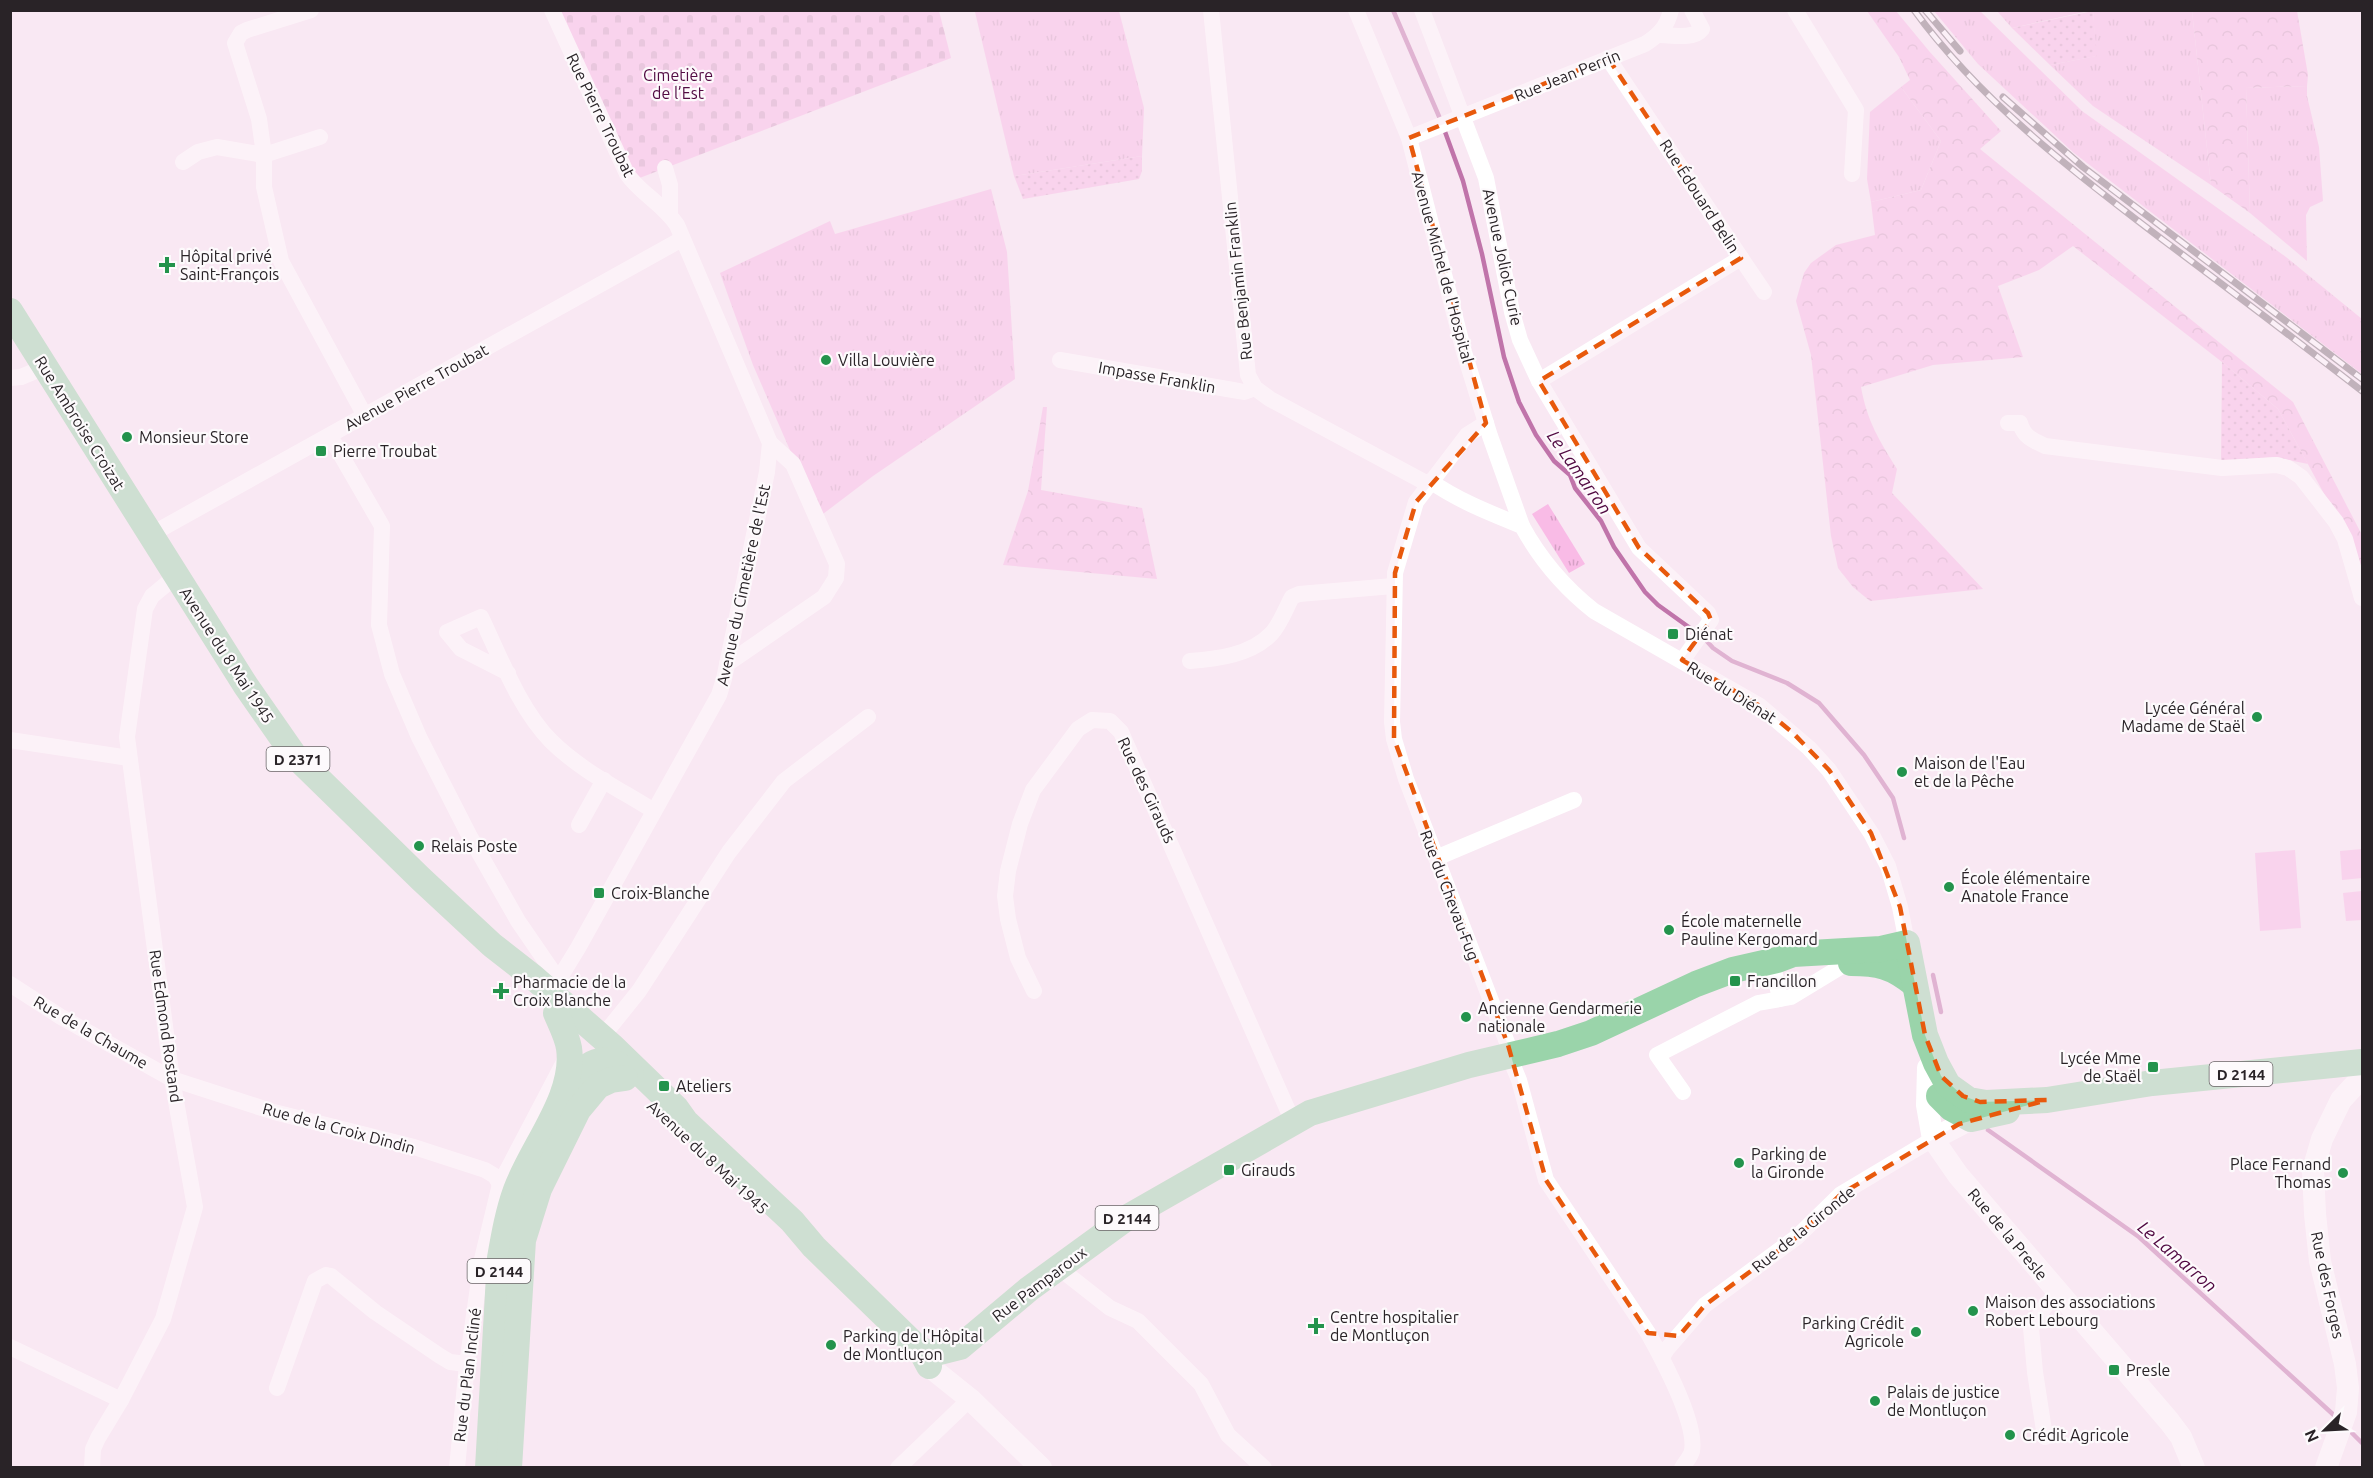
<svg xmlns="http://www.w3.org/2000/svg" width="2373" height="1478" viewBox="0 0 2373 1478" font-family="Ubuntu,sans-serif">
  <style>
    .grass { fill: url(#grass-tufts) }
    .forest { fill: url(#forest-crowns) }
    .cemetery { fill: url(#cemetery-stones) }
    .garden { fill: url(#garden-dots) }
    .pitch { fill: #f9bbe6 }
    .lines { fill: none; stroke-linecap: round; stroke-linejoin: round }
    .stream { stroke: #c074aa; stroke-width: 4.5 }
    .street { stroke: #fff; stroke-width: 16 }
    .secondary { stroke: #fff; stroke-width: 22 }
    .primary { stroke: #9ad4aa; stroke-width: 26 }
    .rail-casing { stroke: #7c7279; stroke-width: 7 }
    .rail { stroke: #fdfafc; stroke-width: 4.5; stroke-dasharray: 14; stroke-linecap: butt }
    .marked { fill: none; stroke: #e8590c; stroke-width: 4.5; stroke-dasharray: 12 8; stroke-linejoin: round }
    .poi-dot { fill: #23934c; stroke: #fdfafc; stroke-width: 2 }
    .labels { text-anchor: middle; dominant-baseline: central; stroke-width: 4.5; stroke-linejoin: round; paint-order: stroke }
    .shield { fill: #fdfafc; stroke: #696467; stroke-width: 1.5 }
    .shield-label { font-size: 15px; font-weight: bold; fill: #292327 }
    .park-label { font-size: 16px; fill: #530c44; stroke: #fdfafc }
    .street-label { font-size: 16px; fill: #292327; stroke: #fdfafc }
    .poi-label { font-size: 16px; fill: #292327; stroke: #fdfafc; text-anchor: start }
    .water-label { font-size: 18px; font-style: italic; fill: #4f0740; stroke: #fdfafc }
  </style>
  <defs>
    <pattern id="grass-tufts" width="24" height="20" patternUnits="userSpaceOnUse" patternTransform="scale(1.5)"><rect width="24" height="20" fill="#f9bbe6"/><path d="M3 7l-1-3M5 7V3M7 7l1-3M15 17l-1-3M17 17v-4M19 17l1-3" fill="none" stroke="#d5a0c5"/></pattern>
    <pattern id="forest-crowns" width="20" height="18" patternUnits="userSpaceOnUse" patternTransform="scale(1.5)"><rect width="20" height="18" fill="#f9bbe6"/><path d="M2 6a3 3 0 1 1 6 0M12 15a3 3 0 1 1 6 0" fill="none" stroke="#d5a0c5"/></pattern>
    <pattern id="cemetery-stones" width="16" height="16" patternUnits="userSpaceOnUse" patternTransform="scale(1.5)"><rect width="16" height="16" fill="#f9bbe6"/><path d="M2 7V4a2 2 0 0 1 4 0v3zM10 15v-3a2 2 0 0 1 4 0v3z" fill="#d5a0c5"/></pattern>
    <pattern id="garden-dots" width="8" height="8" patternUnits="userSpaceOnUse" patternTransform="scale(1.5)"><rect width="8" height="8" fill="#f9bbe6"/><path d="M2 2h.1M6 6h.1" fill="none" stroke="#d5a0c5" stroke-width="1.8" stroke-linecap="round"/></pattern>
  </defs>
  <rect width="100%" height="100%" fill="#f9e8f3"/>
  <g class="grass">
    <polygon points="984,10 1119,11 1144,108 1142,156 1014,176 975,12"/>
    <polygon points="1934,11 1980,11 2082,111 2286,257 2362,319 2362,374 2074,153 1978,64"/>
    <polygon points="1997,11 2089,11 2012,28"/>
    <polygon points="2093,11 2192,11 2211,185 2093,106 2050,65 2096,56"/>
    <polygon points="2307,86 2307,96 2319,147 2323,201 2310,207 2306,215 2307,261 2250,213 2246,88"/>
    <polygon points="1901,87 1941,141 1921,190 1871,202 1867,179 1870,112"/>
    <polygon points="991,189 1007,252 1015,379 873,476 819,517 753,365 720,273 830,221 835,234"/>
    <polygon points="1548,504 1585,564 1569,573 1532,514"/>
  </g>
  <g class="forest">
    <path d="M1867,11H1896L1929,51L2001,131L1980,149L2293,402L2362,535V586L2347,536L2278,409L2222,362L2073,246L2039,270L1998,286L2023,357L1933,365L1861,387C1867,421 1879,440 1897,469L1892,493L1983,589L1870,601L1853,587L1838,568L1831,536L1811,355L1796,301L1804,273L1811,263L1836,245L1875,235L1871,202L1921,190L1941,141L1901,87L1910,80L1899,57Z"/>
    <polygon points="2192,11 2297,11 2308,75 2307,86 2246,88 2250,213 2211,185"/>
    <polygon points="1043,407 1047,407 1041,490 1142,508 1157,579 1003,565 1028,491"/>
  </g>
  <polygon class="cemetery" points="560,11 939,11 951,58 637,179"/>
  <g class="garden">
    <polygon points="2093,11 2097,56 2050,65 2012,28"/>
    <polygon points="1142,156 1142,171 1139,179 1023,199 1014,176"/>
    <polygon points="2222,362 2278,409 2308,464 2274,457 2221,462"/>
  </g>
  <g class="pitch">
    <polygon points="2362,849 2362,878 2342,880 2340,851"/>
    <polygon points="2295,850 2301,928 2260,931 2255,853"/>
    <polygon points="2362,891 2362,920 2346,921 2343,893"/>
  </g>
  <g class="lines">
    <g class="stream">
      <polyline points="1393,10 1441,121"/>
      <polyline points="1444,129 1463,181 1482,254 1504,357 1519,402 1536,435 1554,461 1570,475 1575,488 1601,521 1614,547 1645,592 1658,605 1697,633"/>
      <polyline points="1704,638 1713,648 1732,661 1787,683 1819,703 1864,755 1893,798 1904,838"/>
      <polyline points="1933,975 1941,1012"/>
      <polyline points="1988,1130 2139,1237 2337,1418"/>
      <polyline points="2347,1428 2362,1443"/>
    </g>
    <g class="street">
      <polyline points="311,10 247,30 241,33 235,43 259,119 264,155 264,187 281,261 365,416"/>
      <polyline points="1211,10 1248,375 1255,388 1270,399 1428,484"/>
      <polyline points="1356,10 1409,138 1464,352 1490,436 1522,526"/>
      <polyline points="1422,10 1486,178 1512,312 1520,340 1539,381 1639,548 1708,613 1711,620 1682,661"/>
      <polyline points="1795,10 1856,110 1852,174"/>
      <path d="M1659,35C1671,35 1694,40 1702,29L1692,10"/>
      <path d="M1409,138L1645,44C1659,35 1667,27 1671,10"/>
      <polyline points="183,162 198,152 217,147 264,155 320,137"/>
      <polyline points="665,168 670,185 670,214"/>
      <polyline points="1741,258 1764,292"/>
      <polyline points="1060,360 1233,390 1244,392 1255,388"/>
      <polyline points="10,378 21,377 45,367"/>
      <polyline points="1539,381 1741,258 1608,58"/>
      <path d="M1486,423L1467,435L1416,502L1395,573L1392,722L1394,739L1406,779L1508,1045L1509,1056L1519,1080L1546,1180L1648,1333C1662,1358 1697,1423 1692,1451C1691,1456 1685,1463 1682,1468"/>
      <path d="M2008,423H2020C2024,437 2032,440 2045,446L2222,468L2277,465L2288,468L2301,477L2336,522L2345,539L2362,598"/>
      <polyline points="330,436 382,526 379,625 392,674 419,737 469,835 518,921 553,972"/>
      <path d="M1430,481C1459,501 1490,513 1522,526C1540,559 1565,588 1594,611L1760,706L1809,748L1829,770L1871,833L1888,866L1900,907L1907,943"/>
      <polyline points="150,535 682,239"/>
      <path d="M1190,661C1217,659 1251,655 1271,634C1280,625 1286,608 1292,597L1299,594L1393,586"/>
      <polyline points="727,664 824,597 836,578 837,564 793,464 770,443"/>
      <path d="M508,673L461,649L447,632L481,617C500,657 520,710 551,741C580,770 619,789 654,811"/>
      <polyline points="10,740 129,758"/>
      <polyline points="579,825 604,780"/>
      <polyline points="1436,858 1574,800"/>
      <polyline points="1772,961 1780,999 1791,997 1847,963"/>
      <polyline points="10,984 61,1017 172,1079 274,1112 414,1147 485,1170 495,1176 500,1184"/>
      <polyline points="1034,991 1018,958 1008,919 1005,896 1008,871 1020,824 1033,790 1078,729 1092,720 1110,721 1121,732 1293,1122"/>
      <path d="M545,999L551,992L578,948L719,695L724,679L767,472L770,443L677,225C663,204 641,194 627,174L552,10"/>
      <polyline points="602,1037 639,991 729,852 784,781 868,717"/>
      <polyline points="1683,1092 1657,1055 1758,1003 1780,999"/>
      <polyline points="1059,1268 1110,1308 1138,1321 1201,1384 1228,1435 1264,1468"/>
      <polyline points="10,1347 121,1400"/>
      <polyline points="1662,1357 1667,1349 1705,1305 1797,1237 1841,1194 1933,1139"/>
      <polyline points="277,1388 315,1281 326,1275 331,1276 375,1312 440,1356 450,1362 467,1364"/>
      <polyline points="2045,1437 2035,1372 2031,1328 2044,1308 2057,1292"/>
      <polyline points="92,1468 93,1449 98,1438 121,1400 163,1319 195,1207 172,1079 127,737 145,609 152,596 176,576"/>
      <polyline points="457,1468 467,1364 482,1259 500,1184 565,1060"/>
      <polyline points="898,1468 970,1399"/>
    </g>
    <g class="secondary">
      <polyline points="1928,1068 1927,1105 1933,1139 1958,1175 2169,1421 2181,1437 2194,1468"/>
      <polyline points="1933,1139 1971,1119"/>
      <polyline points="930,1367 970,1399 1041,1468"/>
      <polyline points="2326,1468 2346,1412 2348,1388 2345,1364 2320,1261 2315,1214 2313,1170 2322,1139 2341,1100 2362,1077"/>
    </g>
    <g class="primary">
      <polyline points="10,311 246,686 294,755 421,879 492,945 533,977 613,1047 676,1108 686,1122 792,1221 814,1247 921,1351 929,1366"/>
      <path d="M1851,963C1878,963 1892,966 1914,984"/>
      <path d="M566,1088C587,1063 603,1048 631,1074"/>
      <polyline points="1939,1096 1951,1108 1971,1119 2007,1111"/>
      <polyline points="921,1351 936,1353 960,1347 1029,1289 1128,1217 1310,1113 1469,1065 1558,1044 1591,1033 1696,984 1733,970 1777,960 1793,954 1881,949 1907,943 1925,1035 1936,1063 1948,1085 1969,1100 1986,1103 2047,1100 2152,1083 2362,1062"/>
      <path d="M488,1468L500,1258C504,1235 508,1212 516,1190C532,1146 576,1096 569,1048C567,1036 561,1025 556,1013"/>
      <polyline points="509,1468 523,1240 539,1189 578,1110 598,1086 611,1080 625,1078"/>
    </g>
    <g class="rail-casing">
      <g id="rail">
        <path d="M1914,10C1981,102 2074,172 2163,240C2230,290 2296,340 2362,391"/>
        <polyline points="1925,10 1960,51"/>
        <polyline points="2003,97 2083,167 2362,379"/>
      </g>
    </g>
    <use href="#rail" class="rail"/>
  </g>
  <path d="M0 0H2373V1478H0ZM1608,58L1741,258L1539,381L1639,548L1708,613L1711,620L1682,660L1760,706L1792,732L1829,770L1871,833L1900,907L1925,1035L1941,1076L1963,1096L1980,1102L2047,1100L1959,1124L1841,1194L1797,1237L1705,1305L1679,1336L1648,1333L1546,1180L1508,1045L1394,739L1395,573L1416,502L1486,423L1409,138Z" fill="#f9e8f3" fill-opacity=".55" fill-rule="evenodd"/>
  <path class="marked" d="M1608,58L1741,258L1539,381L1639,548L1708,613L1711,620L1682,660L1760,706L1792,732L1829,770L1871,833L1900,907L1925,1035L1941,1076L1963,1096L1980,1102L2047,1100L1959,1124L1841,1194L1797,1237L1705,1305L1679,1336L1648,1333L1546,1180L1508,1045L1394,739L1395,573L1416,502L1486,423L1409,138Z"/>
  <g class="poi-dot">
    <path d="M164 256h6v6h6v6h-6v6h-6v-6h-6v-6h6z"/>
    <circle cx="826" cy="360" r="6"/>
    <circle cx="127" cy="437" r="6"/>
    <rect x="315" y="445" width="12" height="12" rx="3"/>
    <rect x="1667" y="628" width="12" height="12" rx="3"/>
    <circle cx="2257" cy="717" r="6"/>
    <circle cx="1902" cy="772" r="6"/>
    <circle cx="419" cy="846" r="6"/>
    <circle cx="1949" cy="887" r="6"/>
    <rect x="593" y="887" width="12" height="12" rx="3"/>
    <circle cx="1669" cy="930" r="6"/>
    <rect x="1729" y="975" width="12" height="12" rx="3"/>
    <path d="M498 982h6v6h6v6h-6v6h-6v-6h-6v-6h6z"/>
    <circle cx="1466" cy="1017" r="6"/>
    <rect x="2147" y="1061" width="12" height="12" rx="3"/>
    <rect x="658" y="1080" width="12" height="12" rx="3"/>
    <circle cx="1739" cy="1163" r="6"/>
    <rect x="1223" y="1164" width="12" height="12" rx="3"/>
    <circle cx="2343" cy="1173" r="6"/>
    <circle cx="1973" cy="1311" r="6"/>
    <path d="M1313 1317h6v6h6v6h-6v6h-6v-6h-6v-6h6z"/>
    <circle cx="1916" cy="1332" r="6"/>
    <circle cx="831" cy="1345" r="6"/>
    <rect x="2108" y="1364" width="12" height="12" rx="3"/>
    <circle cx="1875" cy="1401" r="6"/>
    <circle cx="2010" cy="1435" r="6"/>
  </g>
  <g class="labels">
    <g class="shield">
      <rect x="266.5" y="747" width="63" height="24" rx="4.5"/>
      <rect x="2209.5" y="1062" width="63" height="24" rx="4.5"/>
      <rect x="1095.5" y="1206" width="63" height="24" rx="4.5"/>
      <rect x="467.5" y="1259" width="63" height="24" rx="4.5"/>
    </g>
    <g class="shield-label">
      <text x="298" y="759">D 2371</text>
      <text x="2241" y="1074">D 2144</text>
      <text x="1127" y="1218">D 2144</text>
      <text x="499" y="1271">D 2144</text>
    </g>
    <g class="park-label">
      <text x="678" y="75">Cimetière<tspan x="678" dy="18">de l’Est</tspan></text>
    </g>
    <g class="street-label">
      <text transform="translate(1567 75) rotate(-22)">Rue Jean Perrin</text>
      <text transform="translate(601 115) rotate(64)">Rue Pierre Troubat</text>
      <text transform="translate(1700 196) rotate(57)">Rue Édouard Belin</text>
      <text transform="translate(1503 257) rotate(78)">Avenue Joliot Curie</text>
      <text transform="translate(1443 267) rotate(75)">Avenue Michel de l'Hospital</text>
      <text transform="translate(1238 281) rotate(-96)">Rue Benjamin Franklin</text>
      <text transform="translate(1157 377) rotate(10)">Impasse Franklin</text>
      <text transform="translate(416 387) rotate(-29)">Avenue Pierre Troubat</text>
      <text transform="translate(80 423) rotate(58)">Rue Ambroise Croizat</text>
      <text transform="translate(743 585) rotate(-78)">Avenue du Cimetière de l'Est</text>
      <text transform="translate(227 655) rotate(57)">Avenue du 8 Mai 1945</text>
      <text transform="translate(1732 692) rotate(32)">Rue du Diénat</text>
      <text transform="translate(1147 790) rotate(65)">Rue des Girauds</text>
      <text transform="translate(1450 895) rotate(69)">Rue du Chevau-Fug</text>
      <text transform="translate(166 1026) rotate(82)">Rue Edmond Rostand</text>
      <text transform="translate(91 1032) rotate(30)">Rue de la Chaume</text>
      <text transform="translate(339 1128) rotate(15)">Rue de la Croix Dindin</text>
      <text transform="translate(708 1157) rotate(43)">Avenue du 8 Mai 1945</text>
      <text transform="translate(1803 1229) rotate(-39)">Rue de la Gironde</text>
      <text transform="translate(2008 1234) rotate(50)">Rue de la Presle</text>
      <text transform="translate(1039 1284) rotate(-37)">Rue Pamparoux</text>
      <text transform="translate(2328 1285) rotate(78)">Rue des Forges</text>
      <text transform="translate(467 1375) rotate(-83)">Rue du Plan Incliné</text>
    </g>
    <g class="poi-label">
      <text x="180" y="256">Hôpital privé<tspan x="180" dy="18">Saint-François</tspan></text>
      <text x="838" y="360">Villa Louvière</text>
      <text x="139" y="437">Monsieur Store</text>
      <text x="333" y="451">Pierre Troubat</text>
      <text x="1685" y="634">Diénat</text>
      <text x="2245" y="708" text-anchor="end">Lycée Général<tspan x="2245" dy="18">Madame de Staël</tspan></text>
      <text x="1914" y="763">Maison de l'Eau<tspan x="1914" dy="18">et de la Pêche</tspan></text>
      <text x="431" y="846">Relais Poste</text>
      <text x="1961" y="878">École élémentaire<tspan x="1961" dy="18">Anatole France</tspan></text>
      <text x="611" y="893">Croix-Blanche</text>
      <text x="1681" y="921">École maternelle<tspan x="1681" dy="18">Pauline Kergomard</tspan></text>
      <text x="1747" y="981">Francillon</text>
      <text x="513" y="982">Pharmacie de la<tspan x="513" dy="18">Croix Blanche</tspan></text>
      <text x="1478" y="1008">Ancienne Gendarmerie<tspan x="1478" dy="18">nationale</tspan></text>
      <text x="2141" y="1058" text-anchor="end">Lycée Mme<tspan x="2141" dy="18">de Staël</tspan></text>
      <text x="676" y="1086">Ateliers</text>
      <text x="1751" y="1154">Parking de<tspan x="1751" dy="18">la Gironde</tspan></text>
      <text x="2331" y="1164" text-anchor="end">Place Fernand<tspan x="2331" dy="18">Thomas</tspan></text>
      <text x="1241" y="1170">Girauds</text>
      <text x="1985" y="1302">Maison des associations<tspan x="1985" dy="18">Robert Lebourg</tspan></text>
      <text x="1330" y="1317">Centre hospitalier<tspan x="1330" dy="18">de Montluçon</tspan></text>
      <text x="1904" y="1323" text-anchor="end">Parking Crédit<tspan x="1904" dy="18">Agricole</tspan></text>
      <text x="843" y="1336">Parking de l'Hôpital<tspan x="843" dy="18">de Montluçon</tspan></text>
      <text x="2126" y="1370">Presle</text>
      <text x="1887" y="1392">Palais de justice<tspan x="1887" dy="18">de Montluçon</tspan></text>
      <text x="2022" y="1435">Crédit Agricole</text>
    </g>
    <g class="water-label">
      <text transform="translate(1580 472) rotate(55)">Le Lamarron</text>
      <text transform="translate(2178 1256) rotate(41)">Le Lamarron</text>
    </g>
  </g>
  <rect width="2373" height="1478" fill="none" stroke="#292327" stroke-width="24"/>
  <g transform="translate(2325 1430) rotate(246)" stroke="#fdfafc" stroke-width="4.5" paint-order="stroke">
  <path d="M0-4.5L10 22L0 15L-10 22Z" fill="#292327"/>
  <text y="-9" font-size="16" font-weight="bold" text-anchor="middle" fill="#292327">N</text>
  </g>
</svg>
